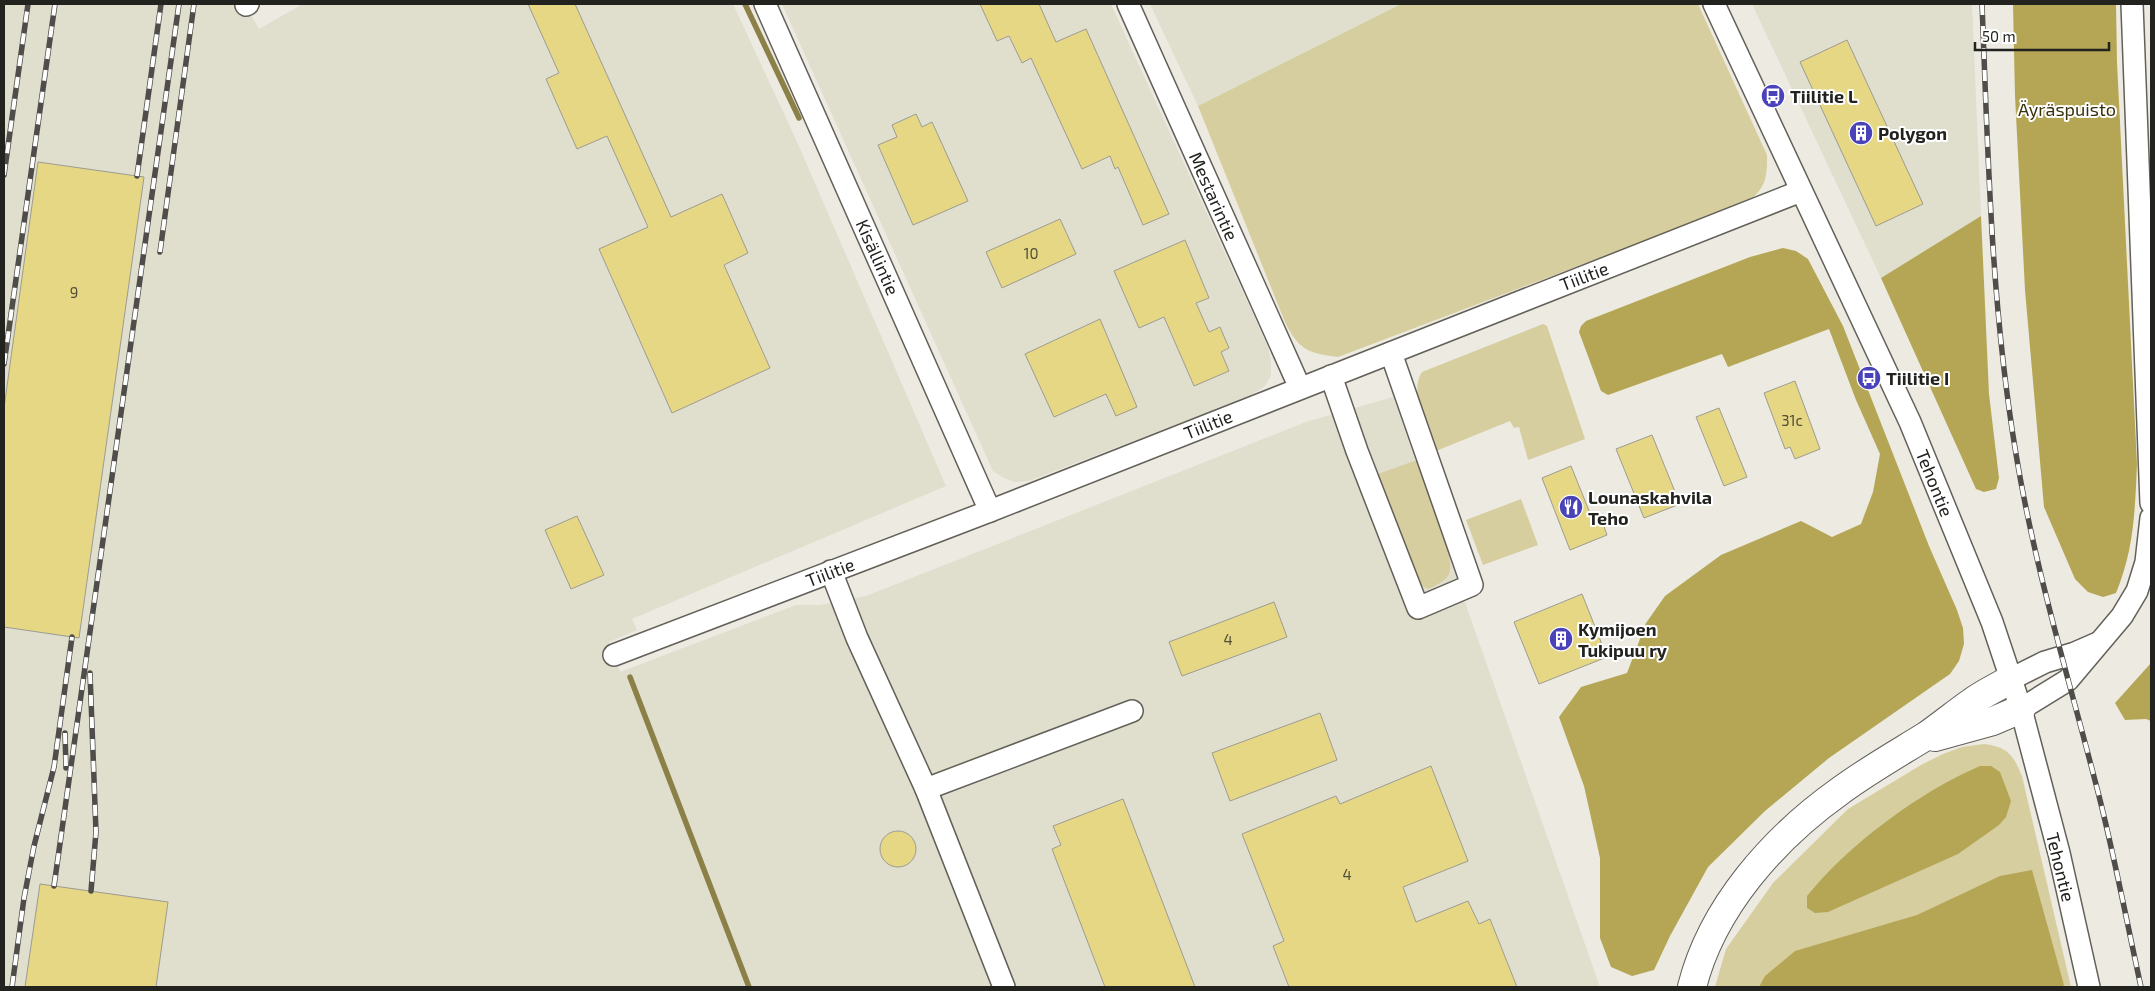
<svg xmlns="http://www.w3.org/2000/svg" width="2155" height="991" viewBox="0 0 2155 991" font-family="'Exo 2',sans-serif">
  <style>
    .built { fill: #e0decd }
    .green { fill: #d6ce9f }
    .forest { fill: #b5a655 }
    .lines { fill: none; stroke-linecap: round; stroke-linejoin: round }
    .stream { stroke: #8b8047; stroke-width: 5.5 }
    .building { fill: #e6d785; stroke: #9d9b93 }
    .minor-casing { stroke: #626058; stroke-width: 24 }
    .highway-casing { stroke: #626058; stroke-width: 30 }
    .minor { stroke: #fff; stroke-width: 21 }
    .highway { stroke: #fff; stroke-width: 28 }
    .rail-casing { stroke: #4e4d49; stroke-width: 5.5 }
    .rail { stroke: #fff; stroke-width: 4; stroke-dasharray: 11; stroke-linecap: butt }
    .labels { text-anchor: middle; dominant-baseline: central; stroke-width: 4; stroke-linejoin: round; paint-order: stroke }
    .number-label { font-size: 15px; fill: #534f38 }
    .poi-label { font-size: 18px; font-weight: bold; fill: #22221f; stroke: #fff; text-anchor: start }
    .park-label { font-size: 18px; fill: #37300c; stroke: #fff }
    .street-label { font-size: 18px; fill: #22221f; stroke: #fff }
  </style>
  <rect width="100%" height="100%" fill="#eceae1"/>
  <g class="built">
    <polygon points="4,4 245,4 259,29 303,4 733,4 798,144 946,486 632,619 637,630 609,642 620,672 796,605 820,605 866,596 1306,422 1393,397 1600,987 4,987"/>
    <polygon points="782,4 1111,4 1268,347 1271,362 1271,376 1264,387 1247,397 1029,481 1015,482 1004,478 993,471"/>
    <polygon points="1150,4 1401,4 1198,106"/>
    <polygon points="1752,4 1972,4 1981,216 1881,278"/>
  </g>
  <g class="green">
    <path d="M1401,4H1698L1767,155C1767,178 1766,188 1747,202L1338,357C1307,353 1299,350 1285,322L1198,106Z"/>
    <path d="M1543,324L1547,326L1585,439L1528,460L1519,427L1514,428L1510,421L1436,451C1429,429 1408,393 1422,372Z"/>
    <path d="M1417,460C1424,481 1457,555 1449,574C1446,581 1435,586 1428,589L1421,585L1378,474Z"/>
    <polygon points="1521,499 1538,545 1483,565 1466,520"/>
    <path d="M1984,744C2008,747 2013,755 2022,776L2071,987H1715L1726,949L1773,883L1848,809L1921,765L1943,754L1962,747Z"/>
  </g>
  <g class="forest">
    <path d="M2013,4H2116L2117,62L2137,464C2135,510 2134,550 2116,593L2103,597L2088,592L2075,579L2044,507L2025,290L2015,96Z"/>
    <polygon points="1981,216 1989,394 1999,478 1996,489 1984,492 1976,489 1881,278"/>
    <polygon points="1783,248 1796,251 1808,259 1843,326 1929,546 1957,610 1963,628 1964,644 1959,661 1950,674 1829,758 1765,811 1708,867 1670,936 1654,970 1632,976 1611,967 1600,938 1600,858 1584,786 1559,717 1581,687 1627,673 1646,623 1665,596 1721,555 1801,521 1832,537 1861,524 1873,492 1880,454 1856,400 1829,329 1728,367 1722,354 1608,395 1601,391 1579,332 1581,326 1586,321 1750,257"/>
    <polygon points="2151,663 2151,721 2146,719 2125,720 2115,703"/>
    <path d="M1980,766H1991L2000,772L2011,801L2006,817L1999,825L1958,854L1828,912L1815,913L1807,908V896C1848,845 1919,792 1980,766Z"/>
    <polygon points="2032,870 2064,985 2062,987 1759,987 1765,976 1795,951 1917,915 2000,876"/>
  </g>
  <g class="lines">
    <g class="stream">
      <polyline points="745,4 799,118"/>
      <polyline points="630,677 749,987"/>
    </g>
  </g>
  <g class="building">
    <polygon points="528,4 575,4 671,217 722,194 748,253 724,265 770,368 672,413 599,249 648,227 607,136 577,149 546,79 559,73"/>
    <polygon points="980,4 1039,4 1056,42 1086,29 1169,214 1143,225 1118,167 1115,169 1110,156 1082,169 1031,58 1022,63 1009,36 997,41"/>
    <polygon points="1847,40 1923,204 1876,226 1800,62"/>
    <polygon points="916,114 922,127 932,122 968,201 913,225 878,145 897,137 892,125"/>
    <polygon points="38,162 144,177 79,638 4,627 4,408"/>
    <polygon points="1060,219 1076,254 1002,288 986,252"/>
    <polygon points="1185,240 1209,298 1196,303 1209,332 1220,327 1229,348 1221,352 1229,371 1194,386 1164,317 1139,328 1114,271"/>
    <polygon points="1100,319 1137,407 1116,416 1106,394 1054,417 1025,354"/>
    <polygon points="1795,381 1820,449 1795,459 1790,447 1785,449 1764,393"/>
    <polygon points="1719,408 1747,477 1724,486 1696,417"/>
    <polygon points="1652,435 1680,504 1644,518 1616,449"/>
    <polygon points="1571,466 1592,518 1600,515 1607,535 1570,550 1542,478"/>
    <polygon points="577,516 604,575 571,589 545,530"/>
    <polygon points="1582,594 1607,657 1539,684 1514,622"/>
    <polygon points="1274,602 1287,637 1182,676 1169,642"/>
    <polygon points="1320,713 1337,760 1230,801 1212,753"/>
    <polygon points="1431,766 1468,861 1403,887 1416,922 1468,901 1479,924 1490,919 1517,987 1289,987 1273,946 1284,941 1242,834 1336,796 1340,804"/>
    <polygon points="1123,799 1195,987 1105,987 1052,849 1061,845 1053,826"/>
    <circle cx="898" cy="849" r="18"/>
    <polygon points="40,884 168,902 156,987 25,987"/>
  </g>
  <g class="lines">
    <g class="minor-casing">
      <g id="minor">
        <polyline points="765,4 990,511"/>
        <polyline points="1128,4 1300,388"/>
        <polyline points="1714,4 1910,422 1992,622 2021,709 2059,853 2089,987"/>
        <polyline points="2132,4 2151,503"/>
        <polyline points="246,5 248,4"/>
        <polyline points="1331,376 1357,451 1418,608 1472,585 1391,353"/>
        <polyline points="831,571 857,638 926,789 1004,987"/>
        <polyline points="614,655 990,511 1801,191"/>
        <polyline points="2011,679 2045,662 2075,653 2098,643"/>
        <polyline points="2021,709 2068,680 2122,616 2137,591 2146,562 2151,518"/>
        <polyline points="926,789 1132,711"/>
      </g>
    </g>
    <g class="highway-casing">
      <g id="highway">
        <polyline points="1935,737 1993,721 2021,709"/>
        <path d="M1692,987C1712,907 1774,838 1840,791C1867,771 1897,754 1926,736C1942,725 1956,713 1972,702C1984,693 1998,687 2011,679"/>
      </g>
    </g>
    <use href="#minor" class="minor"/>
    <use href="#highway" class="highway"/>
    <g class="rail-casing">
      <g id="rail">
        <path d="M1982,4C1988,155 1991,305 2016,454C2035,570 2070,682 2099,796C2115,859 2127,923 2141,987"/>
        <polyline points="4,175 28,4"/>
        <polyline points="137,176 161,4"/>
        <polyline points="160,252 194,4"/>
        <polyline points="4,364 55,4"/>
        <polyline points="90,673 96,832 91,891"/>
        <polyline points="65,733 66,768"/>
        <polyline points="54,886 179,4"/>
        <polyline points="12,987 24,898 34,846 54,767 72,637"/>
      </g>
    </g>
    <use href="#rail" class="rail"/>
  </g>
  <defs>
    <g id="bus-disc" transform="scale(1.25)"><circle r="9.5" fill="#4942b8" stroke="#fff"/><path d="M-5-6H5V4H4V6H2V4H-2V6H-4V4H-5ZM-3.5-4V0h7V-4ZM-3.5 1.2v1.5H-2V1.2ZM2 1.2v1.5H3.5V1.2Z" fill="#fff"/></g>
    <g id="building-disc" transform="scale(1.25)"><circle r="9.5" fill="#4942b8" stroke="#fff"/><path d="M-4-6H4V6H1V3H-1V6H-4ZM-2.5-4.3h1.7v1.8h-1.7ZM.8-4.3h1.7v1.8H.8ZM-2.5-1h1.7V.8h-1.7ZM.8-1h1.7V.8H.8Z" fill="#fff"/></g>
    <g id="restaurant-disc" transform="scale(1.25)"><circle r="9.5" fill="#4942b8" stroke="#fff"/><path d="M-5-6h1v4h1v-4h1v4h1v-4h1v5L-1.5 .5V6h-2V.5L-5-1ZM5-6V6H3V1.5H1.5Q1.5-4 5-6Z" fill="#fff"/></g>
  </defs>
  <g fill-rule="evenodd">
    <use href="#bus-disc" x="1773" y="96"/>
    <use href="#building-disc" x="1861" y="133"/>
    <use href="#bus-disc" x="1869" y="378"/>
    <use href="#restaurant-disc" x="1571" y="507"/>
    <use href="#building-disc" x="1561" y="639"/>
  </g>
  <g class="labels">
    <g class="number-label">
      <text x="1031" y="253">10</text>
      <text x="74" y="292">9</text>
      <text x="1792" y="420">31c</text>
      <text x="1228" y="639">4</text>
      <text x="1347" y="874">4</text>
    </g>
    <g class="poi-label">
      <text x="1790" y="96">Tiilitie L</text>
      <text x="1878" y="133">Polygon</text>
      <text x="1886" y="378">Tiilitie I</text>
      <text x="1588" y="497">Lounaskahvila<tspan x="1588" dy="21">Teho</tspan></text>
      <text x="1578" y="629">Kymijoen<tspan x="1578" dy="21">Tukipuu ry</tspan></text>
    </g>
    <g class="park-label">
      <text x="2067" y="109">Äyräspuisto</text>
    </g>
    <g class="street-label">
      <text transform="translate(1214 196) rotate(66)">Mestarintie</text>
      <text transform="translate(878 257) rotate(66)">Kisällintie</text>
      <text transform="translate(1584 276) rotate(-21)">Tiilitie</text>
      <text transform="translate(1208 424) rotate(-22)">Tiilitie</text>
      <text transform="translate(1935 483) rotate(68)">Tehontie</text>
      <text transform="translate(830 572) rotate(-21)">Tiilitie</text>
      <text transform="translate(2061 867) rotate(76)">Tehontie</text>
    </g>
  </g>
  <rect width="2155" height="991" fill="none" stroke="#22221f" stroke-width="10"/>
  <path d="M1975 42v8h134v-8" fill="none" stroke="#22221f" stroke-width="2.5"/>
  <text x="1982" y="42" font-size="15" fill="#22221f" stroke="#ffffff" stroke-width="4" paint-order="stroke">50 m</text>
</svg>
